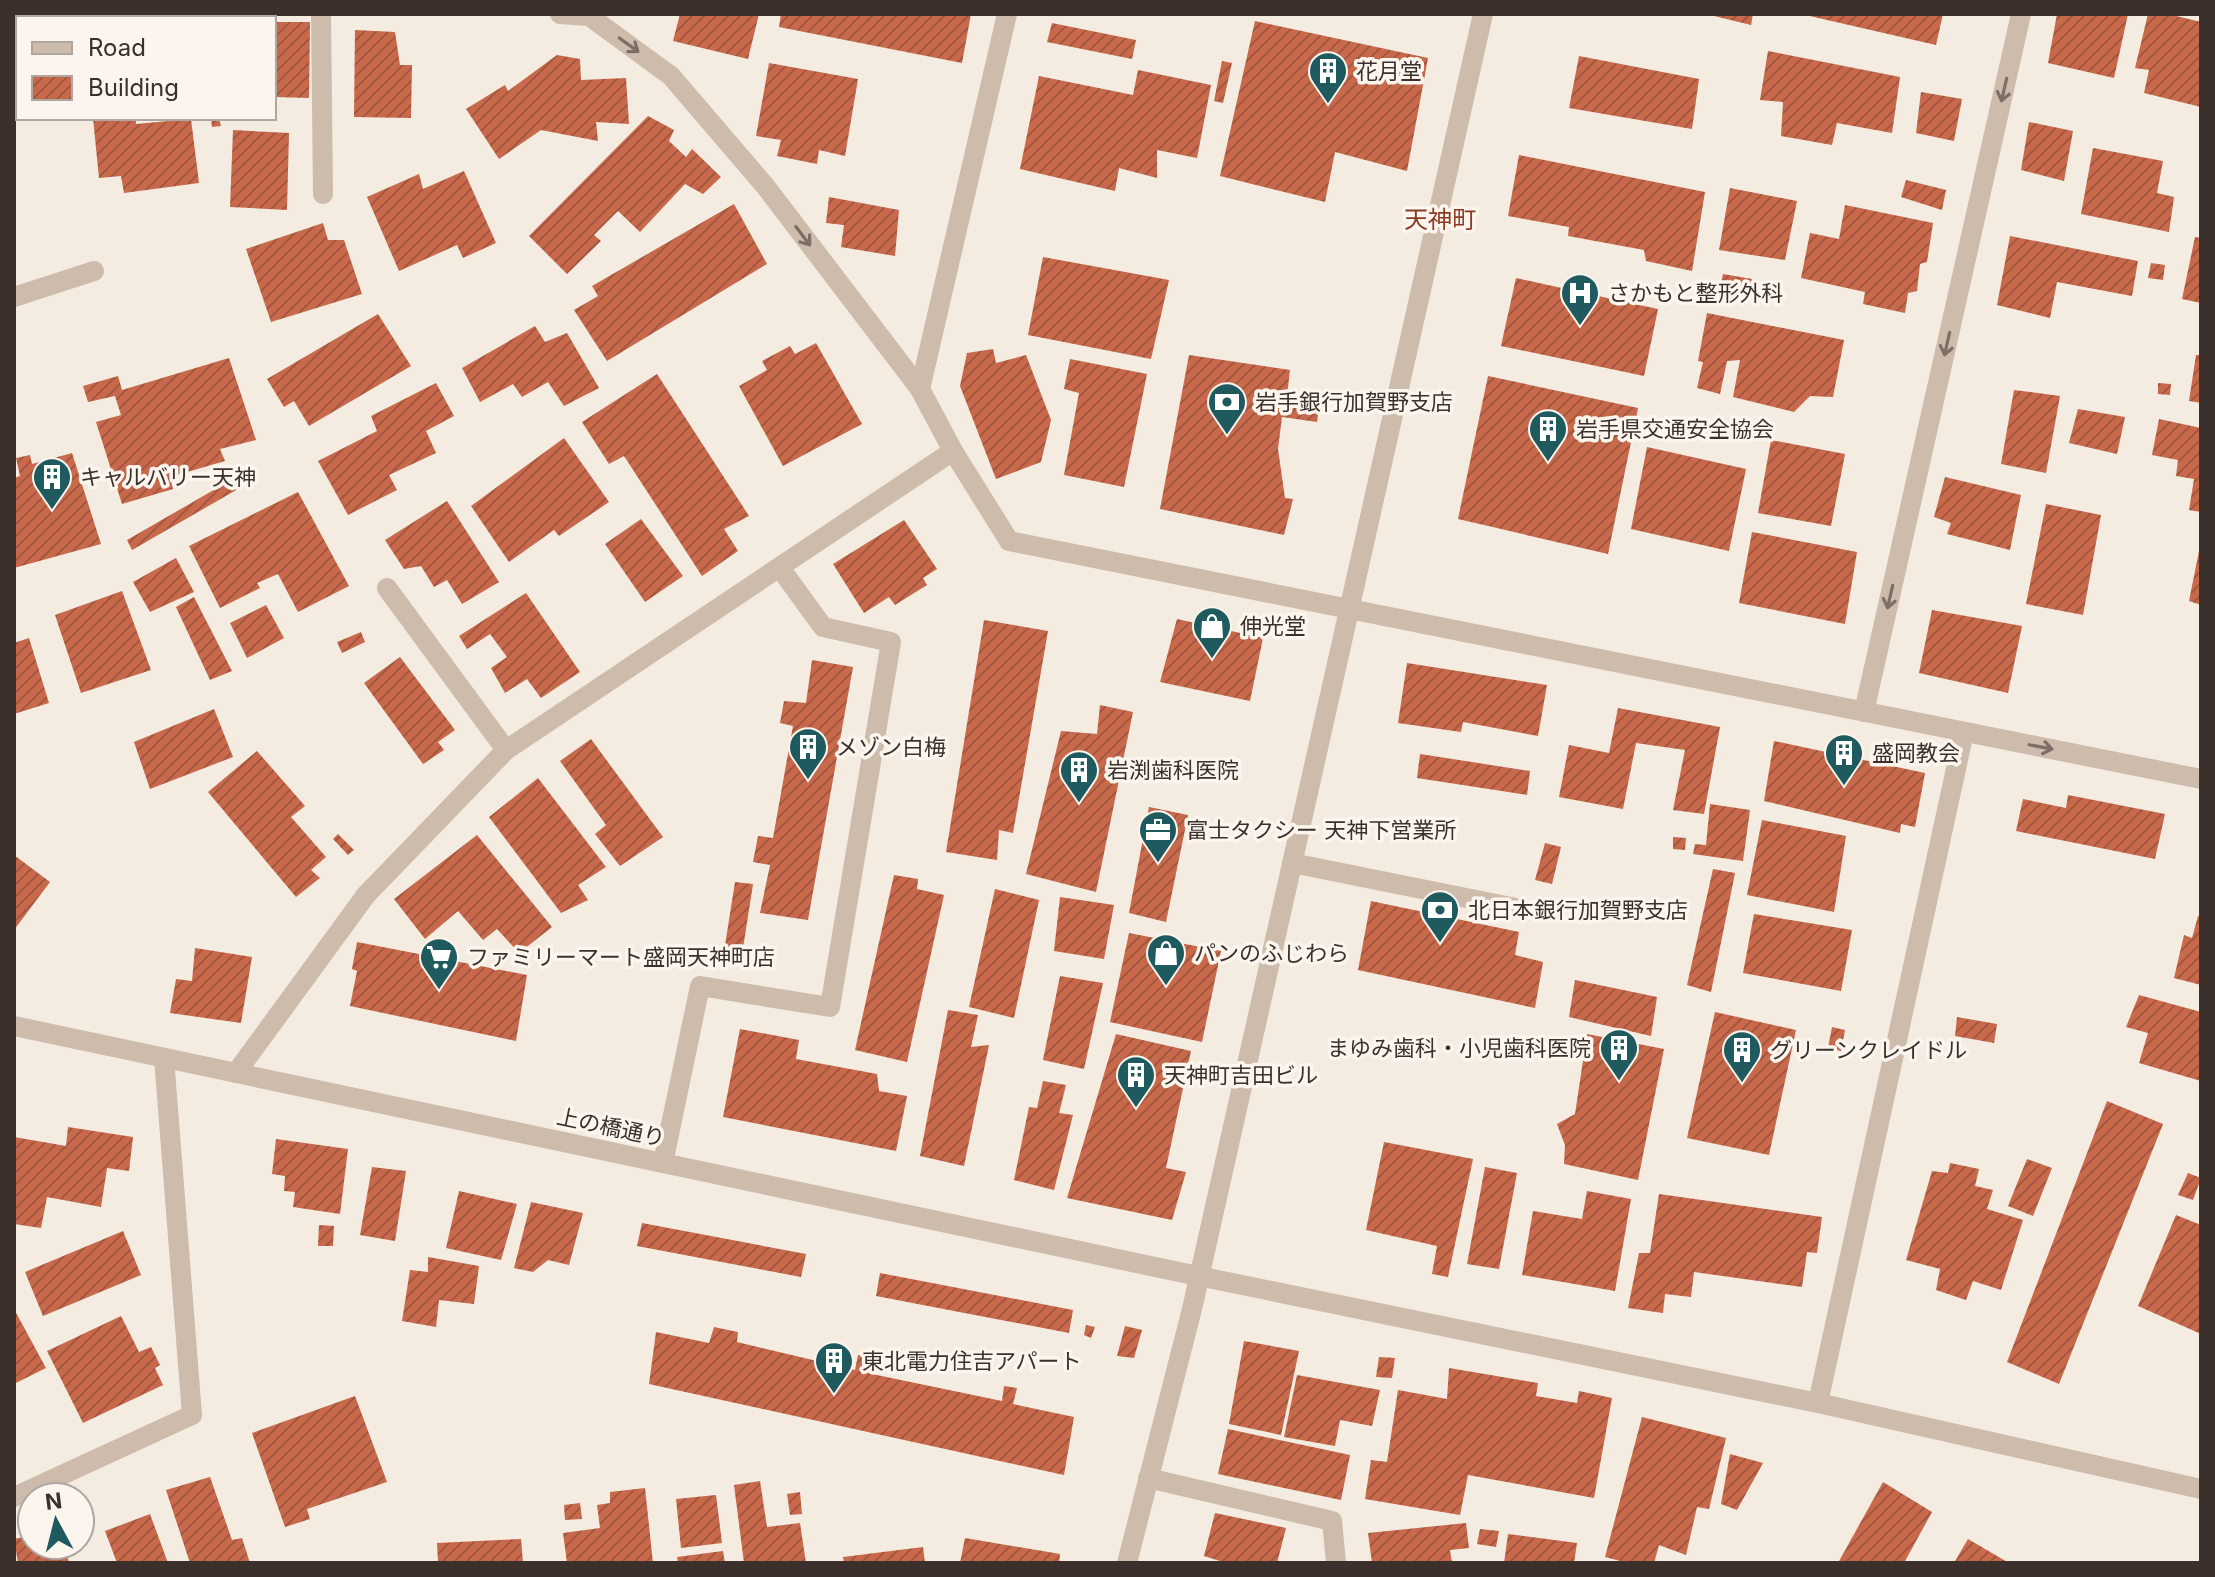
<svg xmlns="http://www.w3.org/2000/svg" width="2215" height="1577" viewBox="0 0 2215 1577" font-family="Inter,'Noto Sans JP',sans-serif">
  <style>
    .building { fill: url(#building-hatch) }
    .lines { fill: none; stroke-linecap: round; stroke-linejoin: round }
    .minor { stroke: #cdbbac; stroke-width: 20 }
    .oneway { stroke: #7d6f65 }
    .labels { text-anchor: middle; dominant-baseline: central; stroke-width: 7; stroke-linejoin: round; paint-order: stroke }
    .poi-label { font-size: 22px; fill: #3b302b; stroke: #fbf5ee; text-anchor: start }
    .street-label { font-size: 22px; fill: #3b302b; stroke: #fbf5ee }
    .neighbourhood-label { font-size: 24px; fill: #8c3b22; stroke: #fbf5ee }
  </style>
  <defs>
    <pattern id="building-hatch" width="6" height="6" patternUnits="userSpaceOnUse" patternTransform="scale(2)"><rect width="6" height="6" fill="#c8694b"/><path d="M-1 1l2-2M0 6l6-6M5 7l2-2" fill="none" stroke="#a4573f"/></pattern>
  </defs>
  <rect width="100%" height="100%" fill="#f4ebe1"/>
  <g class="building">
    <polygon points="14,14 40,14 39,18 18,18 18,53 14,53"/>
    <polygon points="48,14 163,14 162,18 47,18"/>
    <polygon points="680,14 759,14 748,59 673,41"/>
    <polygon points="781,14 971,14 962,63 779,27"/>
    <polygon points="1706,14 1753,14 1751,25"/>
    <polygon points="1801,14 1943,14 1936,45"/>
    <polygon points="2057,14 2128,14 2114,78 2048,63"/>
    <polygon points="2148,14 2168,14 2201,22 2201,107 2144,93 2149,70 2135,68"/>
    <polygon points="1255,21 1428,58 1407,171 1335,152 1325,202 1220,176"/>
    <polygon points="277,22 310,22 309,98 274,97"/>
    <polygon points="1052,23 1136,40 1132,59 1047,42"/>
    <polygon points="355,30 395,32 400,65 412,65 411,118 354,117"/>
    <polygon points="1768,51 1900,77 1892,133 1837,123 1832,145 1781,136 1783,102 1760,100"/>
    <polygon points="557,55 580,59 581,80 626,78 629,124 596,122 598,141 541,130 499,159 466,109 505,85 508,91"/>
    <polygon points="1579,56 1699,79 1692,129 1569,108"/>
    <polygon points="14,61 18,62 18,91 14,90"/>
    <polygon points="1222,61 1232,63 1223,103 1214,101"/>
    <polygon points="769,63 858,79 845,156 819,150 817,164 777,156 781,140 756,136"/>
    <polygon points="1138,70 1211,85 1197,158 1157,150 1157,178 1119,168 1115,191 1020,169 1039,76 1133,95"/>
    <polygon points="1921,92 1962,99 1954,141 1916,133"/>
    <polygon points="648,116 674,130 669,141 686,157 692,149 721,177 703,194 685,184 640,232 618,211 594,235 601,241 567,274 529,236"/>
    <polygon points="93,118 136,118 136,124 191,119 199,183 124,193 121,176 99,178"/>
    <polygon points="211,118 219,118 221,126 212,127"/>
    <polygon points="2029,122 2073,131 2064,181 2021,170"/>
    <polygon points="233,130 289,133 287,210 230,207"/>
    <polygon points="2093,148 2163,161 2157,193 2174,197 2169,232 2081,214"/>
    <polygon points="1519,155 1705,192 1692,271 1646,261 1644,250 1568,236 1569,227 1508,216"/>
    <polygon points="464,171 496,243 463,258 457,245 399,271 367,197 419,174 423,189"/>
    <polygon points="1906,180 1946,190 1942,210 1901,197"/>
    <polygon points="1730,188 1797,201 1785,260 1719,250"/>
    <polygon points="829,197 899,210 895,256 841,247 844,225 826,223"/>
    <polygon points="734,204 767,264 607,361 574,310 598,296 592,286"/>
    <polygon points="1845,205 1933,223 1927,262 1920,264 1917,291 1908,293 1905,313 1863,304 1865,292 1801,278 1810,233 1839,239"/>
    <polygon points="323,223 328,240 344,240 362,294 271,322 246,249"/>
    <polygon points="2010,236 2138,261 2132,296 2057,282 2050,318 1997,305"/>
    <polygon points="2195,237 2201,238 2201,303 2182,299"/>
    <polygon points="1043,257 1169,280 1151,359 1028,335"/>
    <polygon points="2151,263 2165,265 2163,280 2148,278"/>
    <polygon points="1723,274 1752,279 1750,288 1721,283"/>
    <polygon points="1516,278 1658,309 1644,376 1501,346"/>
    <polygon points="1707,313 1844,340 1833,397 1810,396 1794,412 1733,397 1740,360 1727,361 1720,394 1697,388 1703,362 1698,361"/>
    <polygon points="378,314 411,366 309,426 294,401 284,407 267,379"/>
    <polygon points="535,326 545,342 567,333 599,388 564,406 548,382 522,397 513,384 480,402 462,368"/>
    <polygon points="816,343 862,424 783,466 739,386 767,370 762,361 790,346 795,354"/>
    <polygon points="993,349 996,363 1026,355 1051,420 1041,462 996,479 960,386 967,353"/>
    <polygon points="1189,355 1290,370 1287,396 1320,402 1317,422 1282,417 1278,449 1285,498 1293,499 1284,535 1160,509"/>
    <polygon points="2196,355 2201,355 2201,403 2189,401"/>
    <polygon points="229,358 256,440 220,449 225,461 170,477 173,489 122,504 96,422 121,415 115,396 88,402 83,386 118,376 122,390"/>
    <polygon points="1070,359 1147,374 1124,487 1064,475 1079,393 1064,389"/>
    <polygon points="657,374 749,516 724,529 738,551 702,576 624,456 609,464 582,422"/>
    <polygon points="1488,376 1638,408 1608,554 1458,519"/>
    <polygon points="436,383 454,416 426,431 436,453 389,475 397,490 348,515 318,461 377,431 371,416"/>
    <polygon points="2158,383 2171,384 2170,395 2158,394"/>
    <polygon points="2014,390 2060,396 2046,473 2001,464"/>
    <polygon points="2078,409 2125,417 2117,454 2069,443"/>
    <polygon points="2159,419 2201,428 2201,512 2189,510 2194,479 2176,476 2178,460 2152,455"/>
    <polygon points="564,438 609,502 559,536 554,530 509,562 471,506"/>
    <polygon points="1771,440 1845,454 1831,526 1758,513"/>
    <polygon points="1647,447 1746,469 1729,551 1631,529"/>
    <polygon points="72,453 101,544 14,568 14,478 20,476 16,458 30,455 32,464"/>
    <polygon points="1945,477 2021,495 2010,550 1947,534 1951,523 1934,517"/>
    <polygon points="231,480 238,489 132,550 127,540"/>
    <polygon points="298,492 349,586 298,612 278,574 257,583 260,588 220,608 189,546"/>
    <polygon points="447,501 499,582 462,604 447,580 434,587 421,566 404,569 385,540"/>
    <polygon points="2046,504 2101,515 2083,615 2026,604"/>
    <polygon points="641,519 683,576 645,602 605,544"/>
    <polygon points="904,520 937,569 923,578 927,585 895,605 889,597 864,613 833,564"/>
    <polygon points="1752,532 1857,552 1845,624 1739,603"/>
    <polygon points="2200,546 2201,546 2201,605 2189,601"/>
    <polygon points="176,558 194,592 150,612 133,582"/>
    <polygon points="122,591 151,670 81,693 55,615"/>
    <polygon points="526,593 580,672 541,698 527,679 505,693 491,668 507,657 490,634 467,649 459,636"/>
    <polygon points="194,597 232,671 210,680 176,607"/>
    <polygon points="266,605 284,638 247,658 230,623"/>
    <polygon points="1932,610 2022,626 2008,693 1919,673"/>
    <polygon points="1177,619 1263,638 1250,701 1160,682"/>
    <polygon points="984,620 1048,631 1013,833 999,830 997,860 946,852"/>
    <polygon points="361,632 365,642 342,653 337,642"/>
    <polygon points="29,638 49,703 14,714 14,643"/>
    <polygon points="400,657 455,730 438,742 444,750 423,764 364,683"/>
    <polygon points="812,660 853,667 808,920 760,913 770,865 753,862 758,836 773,838 793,726 780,723 784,701 806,703"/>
    <polygon points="1407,663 1547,685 1538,736 1463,722 1461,732 1398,723"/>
    <polygon points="1100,705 1133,712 1096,892 1026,874 1061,731 1097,734"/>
    <polygon points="1618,708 1720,727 1704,814 1673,810 1685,750 1636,743 1623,809 1559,797 1569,745 1609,753"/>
    <polygon points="214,709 233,757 150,789 134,742"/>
    <polygon points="591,739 663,837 620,866 595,834 606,825 560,761"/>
    <polygon points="1774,741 1925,773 1915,827 1901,824 1900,833 1764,801"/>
    <polygon points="257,751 305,806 291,817 326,857 311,870 320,878 296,897 208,792"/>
    <polygon points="1420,754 1530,771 1527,795 1417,778"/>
    <polygon points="538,778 606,867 578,885 588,900 561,913 489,817"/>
    <polygon points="2068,795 2165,814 2155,859 2016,831 2023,799 2066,808"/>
    <polygon points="1710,804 1750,810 1743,861 1693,854 1695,844 1706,845"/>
    <polygon points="1149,807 1188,815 1166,922 1129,913"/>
    <polygon points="1762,820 1846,836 1834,912 1747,895"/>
    <polygon points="338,834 354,850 348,855 333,839"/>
    <polygon points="477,835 552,927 519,953 497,929 483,940 458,911 425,939 394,899"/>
    <polygon points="1673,837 1686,838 1685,850 1673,849"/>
    <polygon points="1545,843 1561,847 1552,884 1535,880"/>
    <polygon points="14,855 50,882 14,930"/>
    <polygon points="1713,869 1735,873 1711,992 1687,985"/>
    <polygon points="894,875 918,879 917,889 944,895 907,1062 855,1050"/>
    <polygon points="735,882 753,884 741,961 723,958"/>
    <polygon points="995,889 1039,900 1014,1018 969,1007"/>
    <polygon points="1060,897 1114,905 1104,959 1054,951"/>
    <polygon points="1371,901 1519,932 1515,955 1543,962 1535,1008 1358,970"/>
    <polygon points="1754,914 1852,930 1841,991 1743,973"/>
    <polygon points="2198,916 2201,917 2201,985 2174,978 2184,935 2192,938"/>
    <polygon points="1129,933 1221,951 1202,1042 1110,1022"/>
    <polygon points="357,942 527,975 516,1041 350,1006 357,971 352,969"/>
    <polygon points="195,948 252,957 241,1023 170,1013 176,979 192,981"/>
    <polygon points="1060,976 1103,983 1084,1069 1043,1060"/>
    <polygon points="1575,980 1657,997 1651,1036 1569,1017"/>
    <polygon points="2139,995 2201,1012 2201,1081 2139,1063 2148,1033 2126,1027"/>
    <polygon points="948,1010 978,1015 971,1047 989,1045 964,1166 920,1156"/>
    <polygon points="1715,1012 1796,1030 1769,1155 1687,1138"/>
    <polygon points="1957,1017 1997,1024 1994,1043 1955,1036"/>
    <polygon points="1832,1027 1845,1030 1841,1051 1828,1048"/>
    <polygon points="740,1029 799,1040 796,1059 877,1074 879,1091 907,1096 896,1151 723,1117"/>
    <polygon points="1116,1034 1191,1051 1166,1168 1186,1172 1172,1220 1067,1198"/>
    <polygon points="1587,1034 1664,1049 1638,1180 1564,1164 1565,1145 1557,1124 1575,1114"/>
    <polygon points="1043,1081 1066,1085 1059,1113 1073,1115 1054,1190 1014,1180 1029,1107 1037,1108"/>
    <polygon points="2107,1101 2163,1124 2059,1384 2007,1362"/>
    <polygon points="68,1127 133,1137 129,1171 107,1168 101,1207 47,1197 41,1228 14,1224 14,1137 66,1146"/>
    <polygon points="276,1139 348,1149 340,1214 293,1207 295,1192 284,1191 285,1176 272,1174"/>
    <polygon points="1384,1142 1473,1159 1448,1277 1432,1274 1437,1246 1366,1230"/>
    <polygon points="2027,1159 2052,1168 2033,1216 2008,1206"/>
    <polygon points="1950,1163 1979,1169 1975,1186 1993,1190 1987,1209 2023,1220 2001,1290 1973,1281 1966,1300 1936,1290 1940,1269 1906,1260 1932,1171 1948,1173"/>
    <polygon points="372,1167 406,1171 395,1241 360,1235"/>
    <polygon points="1485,1167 1517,1173 1499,1269 1467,1264"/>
    <polygon points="2188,1173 2201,1178 2193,1200 2178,1195"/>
    <polygon points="459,1191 517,1204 501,1260 446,1248"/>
    <polygon points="1587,1191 1631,1199 1615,1291 1522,1275 1533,1211 1582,1219"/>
    <polygon points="1659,1194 1822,1217 1817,1253 1807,1252 1802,1287 1694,1272 1691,1297 1665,1294 1663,1313 1628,1308 1639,1253 1650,1253"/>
    <polygon points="531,1202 583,1213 569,1265 548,1260 533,1272 514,1268"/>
    <polygon points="2176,1215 2201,1225 2201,1334 2138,1306"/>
    <polygon points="642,1223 806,1254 801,1277 637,1246"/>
    <polygon points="319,1225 334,1226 333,1246 318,1246"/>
    <polygon points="123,1231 141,1275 43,1316 25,1272"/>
    <polygon points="428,1257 479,1266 474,1304 439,1300 436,1327 402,1321 410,1270 428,1272"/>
    <polygon points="880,1273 1073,1310 1069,1333 876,1296"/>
    <polygon points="14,1309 46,1368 14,1384"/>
    <polygon points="121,1316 139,1352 151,1347 160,1365 155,1368 163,1385 83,1423 47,1351"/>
    <polygon points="1086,1325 1095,1327 1091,1338 1084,1335"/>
    <polygon points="1125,1326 1142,1330 1134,1358 1117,1356"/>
    <polygon points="714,1327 738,1332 737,1342 855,1370 858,1355 873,1357 872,1374 1002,1401 1004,1386 1017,1388 1013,1404 1074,1417 1064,1475 649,1384 656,1332 709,1343"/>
    <polygon points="1244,1341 1299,1351 1281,1435 1229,1424"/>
    <polygon points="1379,1357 1395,1358 1392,1378 1376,1377"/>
    <polygon points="1449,1368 1538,1383 1536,1396 1577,1403 1579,1391 1612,1398 1594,1498 1468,1475 1460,1515 1365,1499 1371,1460 1387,1462 1398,1390 1447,1399"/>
    <polygon points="1297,1375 1380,1390 1372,1426 1340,1420 1335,1446 1284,1437"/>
    <polygon points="355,1396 387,1482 307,1509 310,1519 285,1527 252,1433"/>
    <polygon points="1642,1417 1726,1438 1709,1509 1697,1507 1686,1555 1659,1545 1654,1563 1628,1563 1605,1557"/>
    <polygon points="1228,1429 1350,1455 1341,1500 1218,1474"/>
    <polygon points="1730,1454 1763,1463 1737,1510 1721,1504"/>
    <polygon points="210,1477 232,1540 242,1538 250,1563 190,1563 166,1490"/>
    <polygon points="760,1481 767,1527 800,1523 806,1563 744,1563 734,1485"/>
    <polygon points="1883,1482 1932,1512 1904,1563 1838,1563"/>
    <polygon points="645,1488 653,1563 567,1563 563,1533 600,1528 597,1505 610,1503 610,1492"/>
    <polygon points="800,1492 802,1514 790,1515 787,1494"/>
    <polygon points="716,1495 722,1543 681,1548 676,1499"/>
    <polygon points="580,1503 582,1519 565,1520 564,1505"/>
    <polygon points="1215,1513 1286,1528 1277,1563 1226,1563 1204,1556"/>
    <polygon points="150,1514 168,1563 117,1563 105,1531"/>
    <polygon points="1466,1523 1469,1548 1450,1550 1452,1563 1372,1563 1368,1533"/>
    <polygon points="1480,1529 1499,1531 1496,1547 1477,1544"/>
    <polygon points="1508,1534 1577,1543 1574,1563 1504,1563"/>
    <polygon points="32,1535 32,1545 65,1545 69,1563 18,1563 14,1539"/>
    <polygon points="965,1538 1060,1554 1059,1563 960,1563"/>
    <polygon points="521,1539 523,1563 438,1563 437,1543"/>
    <polygon points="1968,1539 2009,1563 1954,1563"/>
    <polygon points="923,1547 925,1563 844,1563 843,1557"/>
    <polygon points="723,1551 725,1563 678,1563 677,1557"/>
  </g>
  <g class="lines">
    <g class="minor">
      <polyline points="321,14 323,194"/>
      <polyline points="560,14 589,16 671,76 766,187 920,389"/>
      <polyline points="1007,14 920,389 953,451 1009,541 2201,779"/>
      <polyline points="14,297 94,271"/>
      <polyline points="387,588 506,750"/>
      <polyline points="1864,712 2021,14"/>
      <polyline points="1292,863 1521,909"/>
      <polyline points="14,1026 1198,1276 1818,1403 2201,1489"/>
      <polyline points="236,1073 366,895 506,750 953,451"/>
      <polyline points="663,1163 700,986 830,1007 891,642 823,627 780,568"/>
      <polyline points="1818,1403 1964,732"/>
      <polyline points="1148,1478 1332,1521 1336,1563"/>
      <polyline points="14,1497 192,1415 164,1058"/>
      <polyline points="1127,1563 1192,1309 1483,14"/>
    </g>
  </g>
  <defs><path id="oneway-shaft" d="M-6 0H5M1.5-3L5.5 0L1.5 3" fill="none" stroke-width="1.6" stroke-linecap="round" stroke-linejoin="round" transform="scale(2)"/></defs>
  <g class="oneway">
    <use href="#oneway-shaft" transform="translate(629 45) rotate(36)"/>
    <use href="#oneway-shaft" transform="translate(2004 90) rotate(103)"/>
    <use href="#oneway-shaft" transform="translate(803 236) rotate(53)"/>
    <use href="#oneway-shaft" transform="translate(1947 344) rotate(103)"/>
    <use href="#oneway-shaft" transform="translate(1890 597) rotate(103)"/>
    <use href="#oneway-shaft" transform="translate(2041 747) rotate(11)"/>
  </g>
  <defs>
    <g id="building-pin" transform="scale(2)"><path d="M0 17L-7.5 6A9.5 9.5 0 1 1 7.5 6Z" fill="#1f5a5e" stroke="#fbf5ee"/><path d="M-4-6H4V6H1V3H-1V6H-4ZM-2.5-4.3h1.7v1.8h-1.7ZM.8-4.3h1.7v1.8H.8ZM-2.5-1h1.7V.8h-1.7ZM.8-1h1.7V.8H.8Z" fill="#fff"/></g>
    <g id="hospital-pin" transform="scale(2)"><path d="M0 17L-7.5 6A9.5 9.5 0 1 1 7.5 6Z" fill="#1f5a5e" stroke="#fbf5ee"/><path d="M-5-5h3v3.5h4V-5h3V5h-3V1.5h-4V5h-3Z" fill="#fff"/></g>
    <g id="bank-pin" transform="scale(2)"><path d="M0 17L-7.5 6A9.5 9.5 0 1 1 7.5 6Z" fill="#1f5a5e" stroke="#fbf5ee"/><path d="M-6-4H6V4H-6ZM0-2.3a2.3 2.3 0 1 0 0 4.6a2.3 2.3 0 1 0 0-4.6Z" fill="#fff"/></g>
    <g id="shop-pin" transform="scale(2)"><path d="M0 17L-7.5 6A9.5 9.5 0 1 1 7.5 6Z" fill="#1f5a5e" stroke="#fbf5ee"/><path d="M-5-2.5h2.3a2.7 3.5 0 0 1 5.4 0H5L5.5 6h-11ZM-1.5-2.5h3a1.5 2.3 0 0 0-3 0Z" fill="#fff"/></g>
    <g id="office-pin" transform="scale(2)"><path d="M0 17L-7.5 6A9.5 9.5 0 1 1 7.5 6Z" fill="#1f5a5e" stroke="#fbf5ee"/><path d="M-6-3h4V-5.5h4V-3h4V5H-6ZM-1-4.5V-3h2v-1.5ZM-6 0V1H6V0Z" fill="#fff"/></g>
    <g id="supermarket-pin" transform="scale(2)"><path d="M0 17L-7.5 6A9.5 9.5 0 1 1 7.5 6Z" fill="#1f5a5e" stroke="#fbf5ee"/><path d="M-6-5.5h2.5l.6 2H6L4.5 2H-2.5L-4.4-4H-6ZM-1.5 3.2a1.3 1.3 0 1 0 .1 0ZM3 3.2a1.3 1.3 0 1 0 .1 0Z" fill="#fff"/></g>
  </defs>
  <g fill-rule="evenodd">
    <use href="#building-pin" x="1328" y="71"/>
    <use href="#hospital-pin" x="1580" y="293"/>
    <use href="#bank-pin" x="1227" y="402"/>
    <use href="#building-pin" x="1548" y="429"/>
    <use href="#building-pin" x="52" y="477"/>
    <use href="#shop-pin" x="1212" y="626"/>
    <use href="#building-pin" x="808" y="747"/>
    <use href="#building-pin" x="1844" y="753"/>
    <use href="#building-pin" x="1079" y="770"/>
    <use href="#office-pin" x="1158" y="830"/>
    <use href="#bank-pin" x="1440" y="910"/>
    <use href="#shop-pin" x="1166" y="953"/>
    <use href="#supermarket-pin" x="439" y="957"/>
    <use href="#building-pin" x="1619" y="1048"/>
    <use href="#building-pin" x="1742" y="1050"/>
    <use href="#building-pin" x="1136" y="1075"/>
    <use href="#building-pin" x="834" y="1361"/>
  </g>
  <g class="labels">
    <g class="poi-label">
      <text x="1356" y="71">花月堂</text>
      <text x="1608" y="293">さかもと整形外科</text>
      <text x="1255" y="402">岩手銀行加賀野支店</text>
      <text x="1576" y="429">岩手県交通安全協会</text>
      <text x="80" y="477">キャルバリー天神</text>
      <text x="1240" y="626">伸光堂</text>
      <text x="836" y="747">メゾン白梅</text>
      <text x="1872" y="753">盛岡教会</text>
      <text x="1107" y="770">岩渕歯科医院</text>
      <text x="1186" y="830">富士タクシー 天神下営業所</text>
      <text x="1468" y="910">北日本銀行加賀野支店</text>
      <text x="1194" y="953">パンのふじわら</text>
      <text x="467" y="957">ファミリーマート盛岡天神町店</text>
      <text x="1591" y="1048" text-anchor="end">まゆみ歯科・小児歯科医院</text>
      <text x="1770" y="1050">グリーンクレイドル</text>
      <text x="1164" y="1075">天神町吉田ビル</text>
      <text x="862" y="1361">東北電力住吉アパート</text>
    </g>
    <g class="street-label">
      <text transform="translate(611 1127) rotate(12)">上の橋通り</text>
    </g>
    <g class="neighbourhood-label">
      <text x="1440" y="219">天神町</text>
    </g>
  </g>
  <rect width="2215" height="1577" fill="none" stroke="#3b302b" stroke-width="32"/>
  <rect x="16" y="16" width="260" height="104" fill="#fbf5ee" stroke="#aea6a0" stroke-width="2"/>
  <rect x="32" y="42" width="40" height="12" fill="#cdbbac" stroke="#aea6a0" stroke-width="2"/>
  <text x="88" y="56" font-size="24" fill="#3b302b">Road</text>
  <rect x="32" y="76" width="40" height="24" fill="url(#building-hatch)" stroke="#aea6a0" stroke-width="2"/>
  <text x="88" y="96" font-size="24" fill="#3b302b">Building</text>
  <g transform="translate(56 1521) rotate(353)"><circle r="38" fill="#fbf5ee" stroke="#aea6a0" stroke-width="2"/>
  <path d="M0-6L14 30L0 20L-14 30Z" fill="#1f5a5e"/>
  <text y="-12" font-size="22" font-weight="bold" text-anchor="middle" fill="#3b302b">N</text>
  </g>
</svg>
